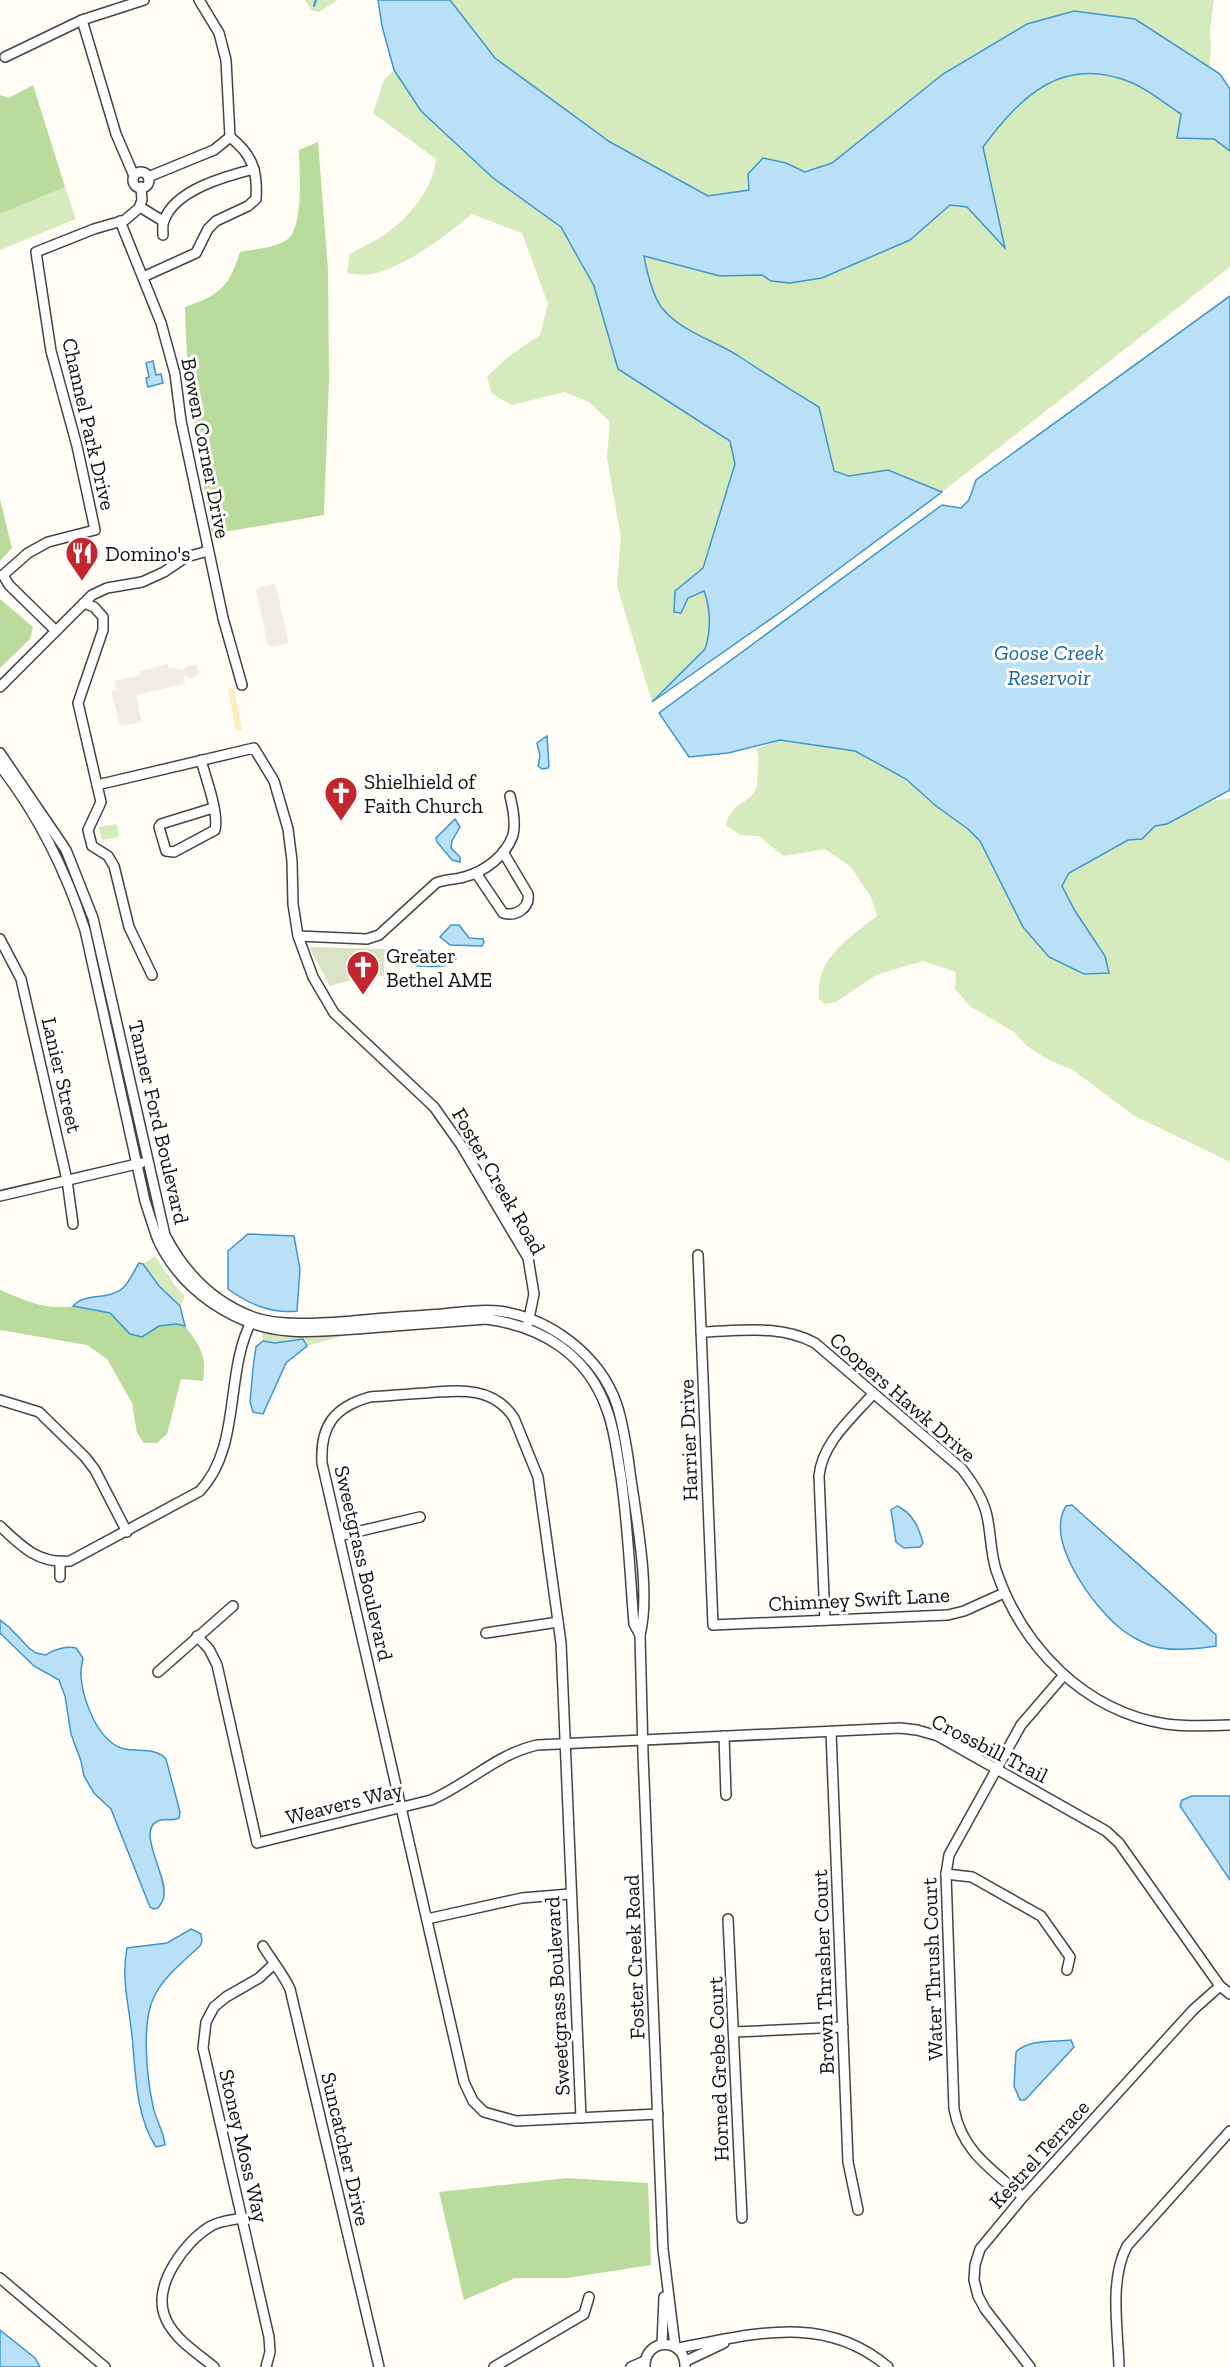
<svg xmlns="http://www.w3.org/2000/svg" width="1230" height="2367" viewBox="0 0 1230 2367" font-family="'Zilla Slab',serif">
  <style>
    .green { fill: #d5ebbd }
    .forest { fill: #b9dc9c }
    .sand { fill: #fbeec1 }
    .cemetery { fill: #d9e3c4 }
    .plaza { fill: #f1ede2 }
    .water { fill: #b9e0f7; stroke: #3f96cf; stroke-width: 1.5 }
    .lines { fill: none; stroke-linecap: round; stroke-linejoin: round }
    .stream { stroke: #3f96cf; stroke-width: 2 }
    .minor-casing { stroke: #444; stroke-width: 12 }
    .minor { stroke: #fff; stroke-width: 9 }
    .labels { text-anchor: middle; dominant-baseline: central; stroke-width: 6; stroke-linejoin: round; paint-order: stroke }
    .street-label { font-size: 21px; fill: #111; stroke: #fff }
    .poi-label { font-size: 21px; fill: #111; stroke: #fff; text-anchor: start }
    .water-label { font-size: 22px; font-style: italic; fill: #1768a6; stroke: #fff }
  </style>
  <rect width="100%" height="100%" fill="#fffdf5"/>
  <g class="green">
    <polygon points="305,0 338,0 319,12 311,10"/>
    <polygon points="450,0 1214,0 1210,31 1211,50 1209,67 1135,19 1073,11 1027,24 943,74 832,163 805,172 786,163 750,190 708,196 610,142 495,58"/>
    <path d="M394,70L421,111L493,178L561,227L594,286L618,369L730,441L735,464L702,568L675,591L674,612L688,598L704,590C711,608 711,631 705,649L652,702L617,586L621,538L607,458L610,422L589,402L564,392L512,405L492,394L487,377L508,357L540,335L548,304L522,233L472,214C446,235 401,271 366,275C360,275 353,274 347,273L350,254C363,246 381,239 391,230C413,212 433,188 436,159L373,113L384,80Z"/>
    <path d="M1079,74L1109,75L1133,83L1181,114L1177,138L1214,139L1230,151V267L942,492L888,470L849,476L834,471L819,407C791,390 764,373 736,355C711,339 682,332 662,308C652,295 648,272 644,256L720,276L762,275L771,281L910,240L950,205L967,207L1004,247L983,147C1000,124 1020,95 1047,82C1056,78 1069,77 1079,74Z"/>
    <polygon points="65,187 76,219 0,250 0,214"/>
    <path d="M780,740L855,751L906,779L936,806L968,829L980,841L1084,974L1108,972L1105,955L1075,911L1062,885L1069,873L1128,840L1142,839L1155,826L1167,824L1211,801L1230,798V1162L1133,1115L1073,1070L1049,1060L1028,1047L1014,1032L971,1007L955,989L956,972L923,961L876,975L836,1002L825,1004L819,999C815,958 848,939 877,916L871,897L850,866L825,849L783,856L759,836L741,835L726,826C730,801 751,805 757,786C758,782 757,776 758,772C758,763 760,757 756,749Z"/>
    <polygon points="117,824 119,837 102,840 99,827"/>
    <polygon points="155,1256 176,1287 185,1296 180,1306 159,1286 143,1264"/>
    <polygon points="262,1332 303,1336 345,1335 307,1346 303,1339 275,1343 263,1341"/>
  </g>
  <g class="forest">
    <polygon points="33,85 65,187 0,214 0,95 9,98"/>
    <path d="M318,142L328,269L329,378L324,515L212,534C198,459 186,384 185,307C219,295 229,288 240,252C254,249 278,248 289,238C304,222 299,171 299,150Z"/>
    <polygon points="0,499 12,548 0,561"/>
    <polygon points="0,599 33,627 30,639 0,668"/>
    <path d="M0,1290C17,1297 36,1306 54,1307C71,1308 95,1302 110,1313C117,1319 124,1327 130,1334L167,1324L185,1326C200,1346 207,1355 203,1381L181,1379L167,1434L157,1443H144L137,1433L132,1403L107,1359L87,1345L0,1330Z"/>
    <polygon points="567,2178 648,2183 651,2265 567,2278 515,2278 464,2300 439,2192"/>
  </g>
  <polygon class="sand" points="234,688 242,730 236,731 228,689"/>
  <polygon class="cemetery" points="309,947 385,949 384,976 367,975 330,986"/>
  <g class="plaza">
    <polygon points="273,584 276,586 288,641 286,644 271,647 268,645 256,590 257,588"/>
    <polygon points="168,664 169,668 175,668 182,671 189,665 197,665 199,673 192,679 184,676 185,684 136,695 142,722 120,726 111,691 117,690 114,681 140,675 139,671"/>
  </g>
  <g class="water">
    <path d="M378,0H450L495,58L610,142L708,196L749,190L748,174L763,158L786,163L805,172L832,163L943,74L1027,24L1074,11L1135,19L1220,74L1230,89V151L1214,139L1177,138L1181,114C1165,104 1148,89 1130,82C1062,55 1021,96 983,147L1005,248L967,207L950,205L910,240L822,278L790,283L771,281L762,275L720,276L644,256C647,272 652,295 662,308C682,332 711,339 737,355C764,373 791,390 819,407L834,471L849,476L888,470L942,492L782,611L652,702L705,649C711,631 711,609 704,591L688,598L681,613L674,612L675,591L703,568L735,464L730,441L618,369L594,286L561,227L493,178L421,111L394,70L382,26Z"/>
    <polygon points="1230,296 1230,790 1167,824 1155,826 1142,839 1128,840 1069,873 1062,886 1075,911 1105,956 1109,973 1084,974 1049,957 1023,927 980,841 968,829 936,806 906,779 855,751 780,740 728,753 689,757 659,713 942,505 961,508 969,500 976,480"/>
    <polygon points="153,361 156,375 161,374 163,383 148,387 146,378 149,377 146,363"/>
    <polygon points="547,736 549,766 548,768 542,769 538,766 540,756 537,743"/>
    <polygon points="455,819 460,827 452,841 451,848 460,857 460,862 452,860 437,842 436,838"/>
    <polygon points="451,925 459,925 469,938 483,939 484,942 482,946 450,945 440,937"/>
    <path d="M419,950L454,955L457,956C454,970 429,966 417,966L413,963V955Z"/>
    <path d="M248,1234L294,1236L300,1269L297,1311C271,1314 249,1304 228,1289V1251Z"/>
    <path d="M139,1263L143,1264L159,1286L180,1306L185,1326L176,1324L159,1326L142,1337L130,1334L110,1313L73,1306C85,1292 108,1301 123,1288C130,1281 134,1271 139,1263Z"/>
    <polygon points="303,1339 307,1346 286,1363 263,1414 253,1412 250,1402 253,1368 256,1347 263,1341 275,1343"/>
    <path d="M1072,1505C1120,1549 1169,1590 1216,1635V1646C1197,1649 1172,1652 1152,1646C1143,1643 1128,1635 1120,1628C1094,1607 1044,1541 1066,1506Z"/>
    <path d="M897,1506C913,1513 919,1528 923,1543L920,1547L904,1548L896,1542L891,1510Z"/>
    <path d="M0,1620L9,1627L29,1648L36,1653L46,1655C54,1649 67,1646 76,1648L83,1658C82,1664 80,1671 81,1677C83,1700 97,1739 121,1748C136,1753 155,1746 166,1759L180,1812L179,1818C172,1822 164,1817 156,1822C138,1833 167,1876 164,1895C164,1899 161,1904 158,1908L154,1909L150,1907L111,1809L94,1793L84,1776L81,1761L71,1734L65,1696L59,1680L34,1666L0,1633Z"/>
    <polygon points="1192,1796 1230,1796 1230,1880 1180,1806 1182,1800"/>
    <path d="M191,1929L201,1934L202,1941L200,1946C185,1960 163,1977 154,1997C141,2022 147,2079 153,2106C155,2119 164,2131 165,2145L156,2147C135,2114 136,2074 132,2036C129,2005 121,1979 127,1948L167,1943Z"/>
    <path d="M1071,2040L1074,2047L1025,2100H1020L1014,2086L1016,2052C1028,2039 1054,2042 1071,2040Z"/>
    <polygon points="0,2330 35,2358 40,2367 0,2367"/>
  </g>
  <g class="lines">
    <polyline class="stream" points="314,6 316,0"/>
    <g class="minor-casing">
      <g id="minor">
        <polyline points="5,57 82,20"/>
        <circle cx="141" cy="180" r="8"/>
        <polyline points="134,176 116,134 82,20 144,0"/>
        <polyline points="148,177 214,150 230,137 226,60 219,33 199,0"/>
        <polyline points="140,207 163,221"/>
        <polyline points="120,221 161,323 175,374 181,421 223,618 242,685"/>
        <path d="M163,235C163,231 162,225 164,221C174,190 226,176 254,169"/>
        <path d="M143,277L196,253L208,229L216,221L248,206L256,199C258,171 252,154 230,137"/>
        <polyline points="84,603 94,607 103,617 103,630 78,703 101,802 88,830 92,846 108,856 114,866 129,927 152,975"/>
        <polyline points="56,631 9,585 3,575 28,553 48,542 95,530 77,446 51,351 36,252 94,229 125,220 139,208 142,200 141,187"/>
        <polyline points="0,687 92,595 107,588 142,582 164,572 186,557 208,551"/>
        <path d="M0,753L66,850L93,918L165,1235C184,1272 213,1302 253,1317C280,1327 324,1323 352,1321C383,1318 413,1316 443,1314C461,1312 480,1309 498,1311C549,1317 600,1355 617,1405C624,1427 627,1450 630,1472C636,1517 651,1592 640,1635L634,1624C630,1575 628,1526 621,1477C617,1455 615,1431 607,1410C588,1355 542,1326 486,1319C447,1322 407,1325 368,1328C342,1330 316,1333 290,1331C235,1327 182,1291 158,1240C153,1227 149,1213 145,1201L85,930C66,871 39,816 0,766"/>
        <path d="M201,760C206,779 219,812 215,830L174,852L166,851L159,827L161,824L213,808"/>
        <polyline points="97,785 254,748 274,781 288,829 292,861 293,904 298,936 313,977 334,1013 434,1107 461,1145 528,1258 534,1294 528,1323"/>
        <path d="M476,873L503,913C516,917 530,908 528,894L503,852"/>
        <path d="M298,936L367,939L379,935L436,883C445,879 454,880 464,877C484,872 506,856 513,835C516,823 513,808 510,796"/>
        <polyline points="0,939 21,979 67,1180 73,1224"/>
        <polyline points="0,1196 141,1163"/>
        <polyline points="698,1255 713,1625 948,1615 964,1611 1004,1593"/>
        <path d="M701,1332C741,1331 779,1324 815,1343L962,1469C974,1485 985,1501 988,1521C991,1538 991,1554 996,1570C1022,1647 1084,1711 1166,1724C1188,1727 1209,1726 1230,1725"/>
        <polyline points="0,1400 39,1412 85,1457 95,1470 127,1532"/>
        <path d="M0,1526C21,1546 38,1564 70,1561L200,1491C242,1446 224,1373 252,1320"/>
        <polyline points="339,1536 420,1517"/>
        <polyline points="60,1577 60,1562"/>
        <path d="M825,1620L819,1476C822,1443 852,1418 873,1394"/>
        <polyline points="486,1633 558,1622"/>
        <polyline points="640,1635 643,1754 663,2249 675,2346"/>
        <path d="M197,1636L209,1649L217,1665L257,1843L431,1800C468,1784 497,1754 537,1745L900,1728L917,1730L938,1736L1106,1831L1119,1843L1220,1986L1230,1994"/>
        <polyline points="158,1672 233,1606"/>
        <polyline points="831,1732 848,2162 858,2210"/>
        <polyline points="724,1736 726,1795"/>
        <polyline points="946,1874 972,1877 1041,1916 1070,1957 1067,1970"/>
        <polyline points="427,1919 522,1898 570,1894"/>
        <polyline points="728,1919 742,2218"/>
        <path d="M263,1946C272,1961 283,1974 290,1989L379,2367"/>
        <polyline points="735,2032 843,2027"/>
        <path d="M581,2118L561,1643L538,1477L514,1418C493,1386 459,1390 426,1393C407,1394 388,1396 370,1397C334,1407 320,1426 322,1463L464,2082L473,2101L484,2112L516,2121L658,2114"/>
        <path d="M1023,2197C993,2170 962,2152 954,2109L946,1874L949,1855L1021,1725L1064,1675"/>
        <polyline points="0,2278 105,2367"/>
        <polyline points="662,2344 664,2297"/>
        <path d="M678,2348C751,2335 824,2312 888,2367"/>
        <polyline points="686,2361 724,2343"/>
        <path d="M214,2367C196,2352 171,2337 164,2314C154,2284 185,2241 211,2226C219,2221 232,2220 242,2218"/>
        <polyline points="266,2367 270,2352 269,2337 203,2048 206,2022 214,2007 226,1997 259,1978 274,1964"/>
        <polyline points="494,2367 584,2314 589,2297"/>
        <polyline points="631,2367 645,2361"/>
        <path d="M645,2367C644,2337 686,2337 685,2367"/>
        <polyline points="1030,2367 985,2309 978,2296 974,2280 975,2265 980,2249 1023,2197 1193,2010 1220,1986"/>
        <path d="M1119,2367C1118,2329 1109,2280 1127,2246L1230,2131"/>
      </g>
    </g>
    <use href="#minor" class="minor"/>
  </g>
  <defs>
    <g id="restaurant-pin" transform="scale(1.725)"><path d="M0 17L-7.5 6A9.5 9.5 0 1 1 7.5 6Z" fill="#c4262e" stroke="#fff"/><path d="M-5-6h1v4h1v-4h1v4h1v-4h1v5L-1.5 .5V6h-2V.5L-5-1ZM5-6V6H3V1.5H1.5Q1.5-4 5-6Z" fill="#fff"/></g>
    <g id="church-pin" transform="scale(1.725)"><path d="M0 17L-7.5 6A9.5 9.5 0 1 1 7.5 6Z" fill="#c4262e" stroke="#fff"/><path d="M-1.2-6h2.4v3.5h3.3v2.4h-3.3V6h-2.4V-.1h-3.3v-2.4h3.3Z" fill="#fff"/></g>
  </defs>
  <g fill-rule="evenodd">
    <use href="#restaurant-pin" x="82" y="553"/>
    <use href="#church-pin" x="341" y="793"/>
    <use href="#church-pin" x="363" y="967"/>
  </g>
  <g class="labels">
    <g class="street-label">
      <text transform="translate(89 424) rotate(77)">Channel Park Drive</text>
      <text transform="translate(206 448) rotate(79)">Bowen Corner Drive</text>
      <text transform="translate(62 1075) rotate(77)">Lanier Street</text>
      <text transform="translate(159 1122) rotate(77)">Tanner Ford Boulevard</text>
      <text transform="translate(499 1181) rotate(60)">Foster Creek Road</text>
      <text transform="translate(903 1397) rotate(41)">Coopers Hawk Drive</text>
      <text transform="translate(688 1440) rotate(-92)">Harrier Drive</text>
      <text transform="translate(364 1563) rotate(77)">Sweetgrass Boulevard</text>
      <text transform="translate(859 1599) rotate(-3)">Chimney Swift Lane</text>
      <text transform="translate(990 1748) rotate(27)">Crossbill Trail</text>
      <text transform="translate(344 1803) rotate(-14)">Weavers Way</text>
      <text transform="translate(634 1957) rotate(-92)">Foster Creek Road</text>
      <text transform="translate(932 1969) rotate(-92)">Water Thrush Court</text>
      <text transform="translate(823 1972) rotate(-92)">Brown Thrasher Court</text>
      <text transform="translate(557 1996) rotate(-93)">Sweetgrass Boulevard</text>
      <text transform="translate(718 2069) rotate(-92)">Horned Grebe Court</text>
      <text transform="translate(244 2146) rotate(77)">Stoney Moss Way</text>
      <text transform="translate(346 2149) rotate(77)">Suncatcher Drive</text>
      <text transform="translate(1039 2154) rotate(-48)">Kestrel Terrace</text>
    </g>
    <g class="poi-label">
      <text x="105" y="553">Domino's</text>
      <text x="364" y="781">Shielhield of<tspan x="364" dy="24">Faith Church</tspan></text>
      <text x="386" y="955">Greater<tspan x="386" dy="24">Bethel AME</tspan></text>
    </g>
    <g class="water-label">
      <text x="1049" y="652">Goose Creek<tspan x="1049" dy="25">Reservoir</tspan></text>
    </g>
  </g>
</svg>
